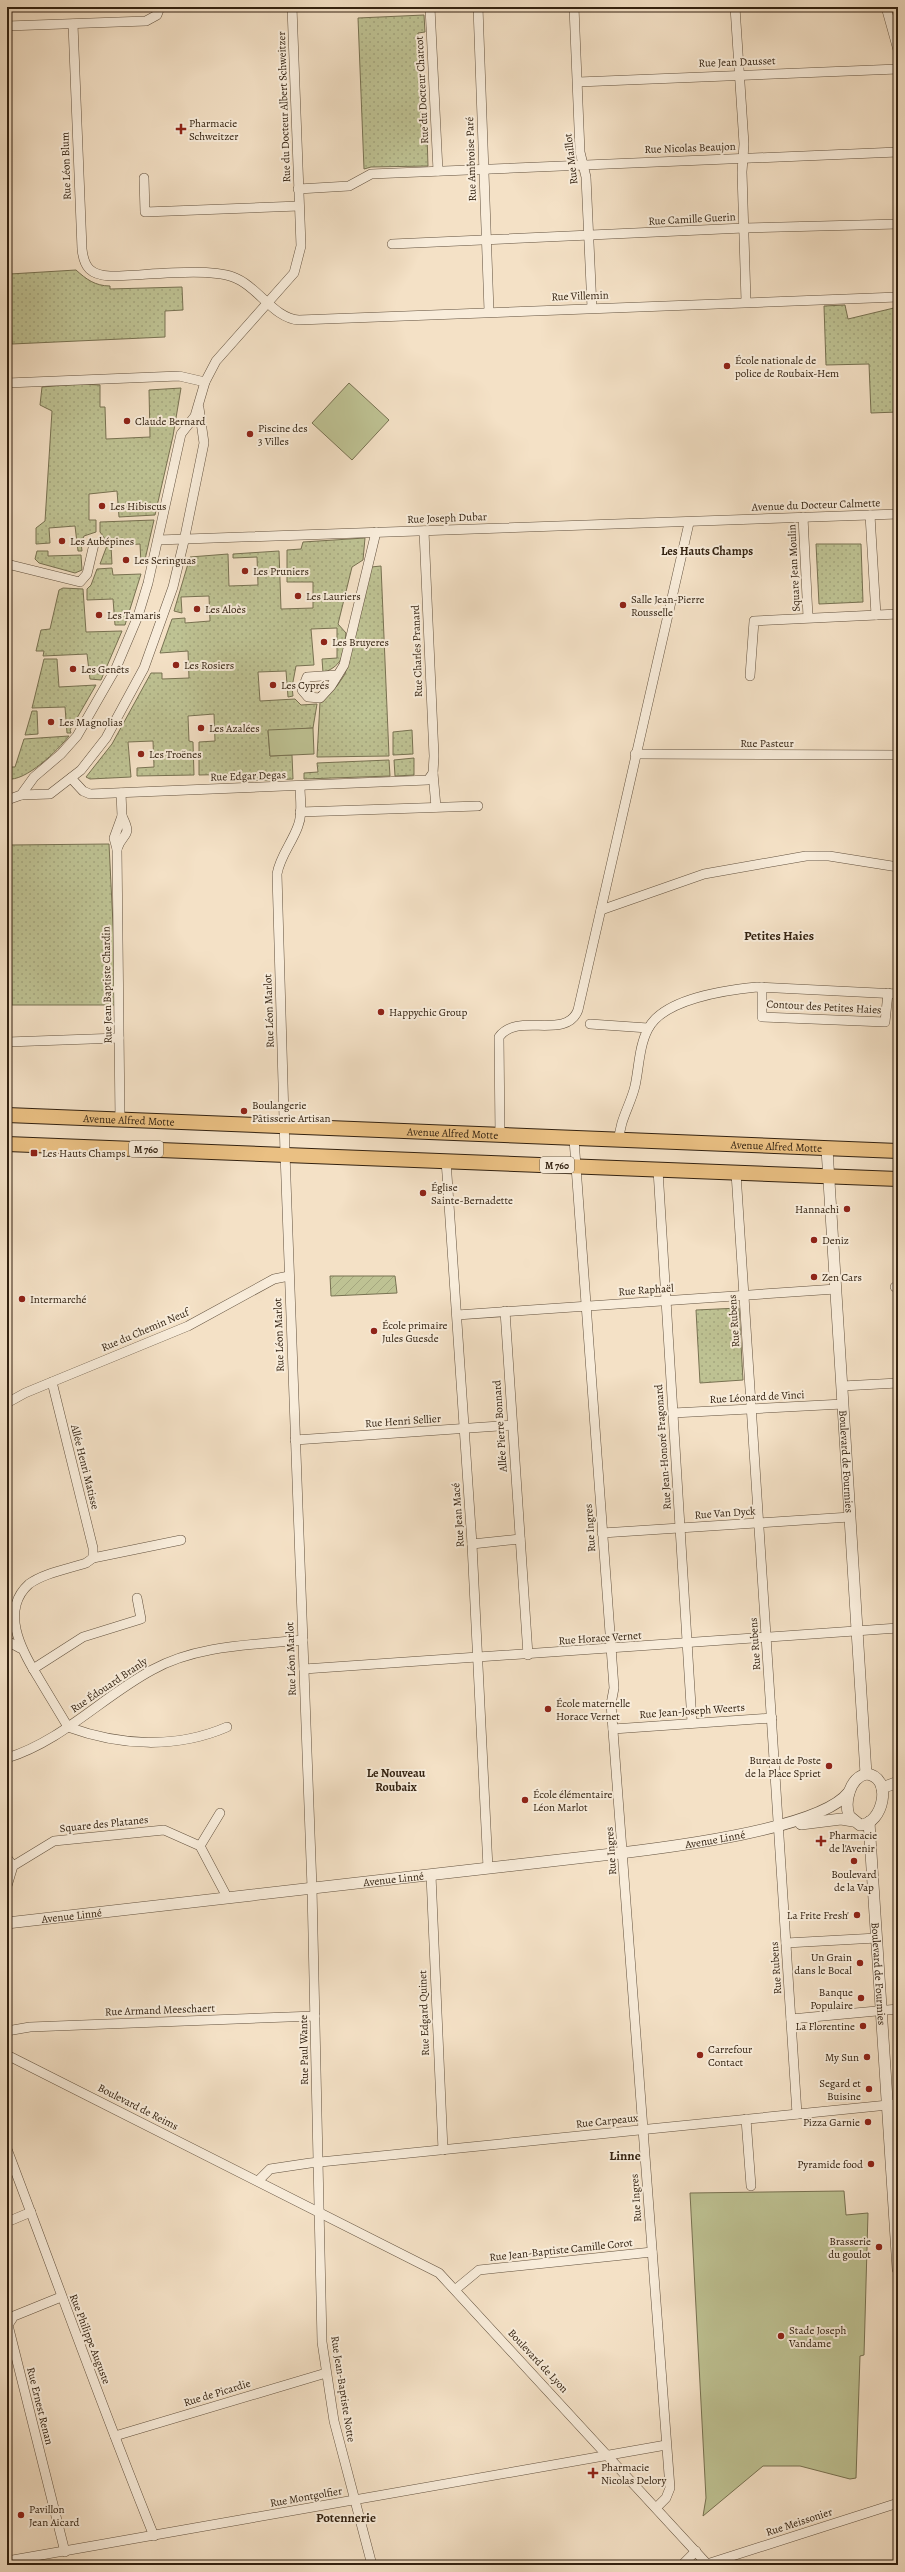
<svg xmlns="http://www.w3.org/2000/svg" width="905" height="2572" viewBox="0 0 905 2572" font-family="Alegreya,serif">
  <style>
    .grass { fill: url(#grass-dots); stroke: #787252 }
    .garden { fill: url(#garden-furrows); stroke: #787252 }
    .pitch { fill: #bec293; stroke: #787252 }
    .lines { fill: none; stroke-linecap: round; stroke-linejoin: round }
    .minor-casing { stroke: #62513e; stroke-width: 10 }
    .tertiary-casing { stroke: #62513e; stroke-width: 12 }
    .primary-casing { stroke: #322110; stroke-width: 16 }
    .minor { stroke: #f8ecda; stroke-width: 9 }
    .tertiary { stroke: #f8ecda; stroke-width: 11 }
    .primary { stroke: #eac083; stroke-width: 14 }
    .poi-dot { fill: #8f2418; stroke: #f8ecda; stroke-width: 1.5 }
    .labels { text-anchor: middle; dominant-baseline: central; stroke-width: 4; stroke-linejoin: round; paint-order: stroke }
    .shield { fill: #f8ecda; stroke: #6d5e4d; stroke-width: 1 }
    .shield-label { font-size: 10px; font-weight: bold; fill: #322110 }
    .street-label { font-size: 11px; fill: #322110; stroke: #f8ecda }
    .poi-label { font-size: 11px; fill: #322110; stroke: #f8ecda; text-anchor: start }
    .neighbourhood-label { font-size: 12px; font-weight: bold; fill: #322110; stroke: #f8ecda }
    .quarter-label { font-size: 13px; font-weight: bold; fill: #322110; stroke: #f8ecda }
  </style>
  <defs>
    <pattern id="grass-dots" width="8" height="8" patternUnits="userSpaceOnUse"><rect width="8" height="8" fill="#bec293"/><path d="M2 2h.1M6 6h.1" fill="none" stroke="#a4a67e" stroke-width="1.8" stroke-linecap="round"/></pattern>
    <pattern id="garden-furrows" width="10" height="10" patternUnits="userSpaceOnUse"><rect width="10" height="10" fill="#bec293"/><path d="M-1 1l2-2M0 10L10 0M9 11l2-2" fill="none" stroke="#a4a67e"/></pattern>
  </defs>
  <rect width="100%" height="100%" fill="#f4e1c6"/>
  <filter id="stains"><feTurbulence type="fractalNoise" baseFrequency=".005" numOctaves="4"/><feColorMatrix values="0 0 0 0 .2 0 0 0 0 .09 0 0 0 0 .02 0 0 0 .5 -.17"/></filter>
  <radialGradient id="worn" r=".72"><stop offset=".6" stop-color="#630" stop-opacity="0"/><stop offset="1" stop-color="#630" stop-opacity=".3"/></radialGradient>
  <g class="grass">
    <polygon points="424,15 425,32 418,33 421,127 427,135 428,166 371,167 364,169 358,18"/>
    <path d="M76,270C86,279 95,286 110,286V289L182,287L183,310L165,311V337L12,344L10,274Z"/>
    <polygon points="845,305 848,319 898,307 898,412 871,413 869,364 826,365 824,306"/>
    <polygon points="79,384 100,385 100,407 105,407 106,439 150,437 149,390 181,388 173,436 155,515 119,517 117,491 89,494 89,520 96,520 96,532 84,536 81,543 82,551 78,551 75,526 49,528 50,543 36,544 36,528 45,521 52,411 40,405 42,387"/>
    <polygon points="154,520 144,564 141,564 140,544 111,546 112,564 100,564 108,543 100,532 100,522"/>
    <path d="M365,538L363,560L352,567L338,624L346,633C343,654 345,664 323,673L322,659L337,658V628L311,629L314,665L296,666L292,687L293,696L288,697L286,671L258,672L260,701L295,699L301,705L317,704L313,728L268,731L270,756L292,755L293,779L246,781V774L199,775V742L215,741L214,714L188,716L189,741L193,742L194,775L137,776V768L154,767L153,741L128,742L131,777L90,779L86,777L112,744L151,673H162V679L189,678L188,651L160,653L172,619L185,618V623L210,621L209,596L181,597L182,613L174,611L190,557L228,554L229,586L258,585L257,557L233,558V554L279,551L281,609L313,608V582H287V550L301,549L303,542Z"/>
    <polygon points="816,544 861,544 863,602 819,604"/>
    <polygon points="37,551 48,551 48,556 81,555 82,570 75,573 39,563 35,559"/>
    <polygon points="381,566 389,756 317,757 320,702 337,686 345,674 371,567"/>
    <polygon points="112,568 113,575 141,574 125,625 115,625 113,599 87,600 87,589 91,585 97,569"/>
    <polygon points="63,588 83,589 86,632 122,631 101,680 90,679 87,654 43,656 44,651 36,651 41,630 50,629 59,590"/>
    <polygon points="44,659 57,659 59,687 96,685 70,730 71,733 67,733 65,707 32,708"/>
    <polygon points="32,711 37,711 38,734 25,735"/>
    <polygon points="412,730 413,754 393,755 393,732"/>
    <path d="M69,736C58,750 26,782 7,779V767H15L24,739Z"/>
    <polygon points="414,758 414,775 395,776 394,760"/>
    <polygon points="389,760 390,776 304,779 304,773 318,772 317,763"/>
    <polygon points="109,844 117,1005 12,1005 10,845"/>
    <polygon points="739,1308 743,1380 700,1383 696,1310"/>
  </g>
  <polygon class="garden" points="330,1276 395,1276 397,1293 331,1296"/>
  <g class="pitch">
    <polygon points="349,383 389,420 352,460 312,423"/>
    <polygon points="313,728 314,754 270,756 268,730"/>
    <polygon points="844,2191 846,2215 868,2213 864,2355 860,2356 856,2478 850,2479 800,2466 763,2466 703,2516 706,2498 690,2193"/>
  </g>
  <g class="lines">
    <g class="minor-casing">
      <g id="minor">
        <polyline points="430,7 438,171"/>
        <polyline points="478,7 489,311"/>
        <polyline points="574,7 580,152 586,177 592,308"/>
        <polyline points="735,7 744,144 742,172 746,301"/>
        <polyline points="886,7 898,50"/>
        <path d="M73,24L82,249C84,268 91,275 110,276C142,276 206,267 233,277C258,286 274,319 299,320L898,297"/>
        <polyline points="7,26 146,21 157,15 160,7"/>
        <polyline points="578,82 898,69"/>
        <polyline points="144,178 145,212 299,206"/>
        <polyline points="298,189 349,186 371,174 898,152"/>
        <polyline points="392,244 744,228 898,224"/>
        <polyline points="7,383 179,376 205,382"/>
        <polyline points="870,515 876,615"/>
        <polyline points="803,517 808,617"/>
        <polyline points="158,540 898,514"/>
        <polyline points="7,564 80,582 87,574 94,544"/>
        <polyline points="337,675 307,677 302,690 308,697 320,698 331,686 344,665 376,532"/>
        <polyline points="750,676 754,621 898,614"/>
        <polyline points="635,754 898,755"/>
        <polyline points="433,773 436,807"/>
        <polyline points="71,778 83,791 90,794 428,780 433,773 434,756 424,531"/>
        <path d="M300,786C300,799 303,814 298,826C292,843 280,856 277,874L285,1153L312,1888L322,2342L334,2421L372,2565"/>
        <polyline points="21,795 34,777 61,754 77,736 116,668 138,616 148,583 181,434 195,416 205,382 216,361 294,273 301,246 292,7"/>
        <polyline points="7,800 21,795 50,794 81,770 106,738 144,668 173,587 184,541 204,443 199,408"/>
        <polyline points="300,812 478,806"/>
        <path d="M117,849C123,831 133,838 122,816"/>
        <polyline points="601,910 704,874 806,856 829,856 898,867"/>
        <polyline points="762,987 762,1017 885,1022 888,993"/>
        <polyline points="590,1024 648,1028"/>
        <polyline points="7,1042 119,1038"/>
        <polyline points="120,1120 117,849 114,838 122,816 121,793"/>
        <path d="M500,1136L499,1037C517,1011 566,1041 578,1010L689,523"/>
        <polyline points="574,1139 614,1688 611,1704 670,2488 666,2498 656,2508"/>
        <path d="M619,1141C619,1121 631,1104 635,1086C639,1068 639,1046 648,1029C663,999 726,990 757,987L898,994"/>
        <polyline points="446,1160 472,1544 488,1868"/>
        <polyline points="658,1170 692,1722"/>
        <polyline points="736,1173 797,2114"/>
        <polyline points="895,1287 898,1286"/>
        <polyline points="505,1311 528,1655"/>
        <polyline points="457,1315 836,1289"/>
        <polyline points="52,1382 93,1548 93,1558"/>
        <polyline points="842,1386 898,1383"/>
        <polyline points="7,1403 25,1393 188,1326 274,1279 289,1276"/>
        <polyline points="673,1413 843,1404"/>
        <polyline points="295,1440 512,1425"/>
        <polyline points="602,1533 850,1517"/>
        <path d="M181,1540L93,1558L86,1563C68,1569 44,1573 29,1584C0,1610 21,1650 38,1677C48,1694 58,1710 68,1727C120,1746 176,1749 227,1727"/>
        <polyline points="472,1544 520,1539"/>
        <polyline points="7,1641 20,1648"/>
        <polyline points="33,1669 83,1637 141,1619 137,1598"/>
        <polyline points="304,1669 898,1628"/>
        <polyline points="613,1729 772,1718"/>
        <path d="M7,1758C62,1741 102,1697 152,1670C197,1645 252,1645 303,1640"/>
        <polyline points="200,1846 220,1813"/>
        <polyline points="7,1858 13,1866"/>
        <polyline points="431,1875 443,2150"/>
        <polyline points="7,1886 13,1866 54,1841 164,1830 200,1846 227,1897"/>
        <polyline points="786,1943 877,1938"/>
        <polyline points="791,2019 898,2009"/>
        <polyline points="7,2031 30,2027 315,2016"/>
        <polyline points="7,2055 439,2273 708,2565"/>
        <polyline points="746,2119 751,2186"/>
        <path d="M7,2149C56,2278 102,2408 154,2536"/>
        <polyline points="258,2181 270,2169 310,2163 898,2104"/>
        <polyline points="7,2222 31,2212"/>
        <polyline points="456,2289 479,2270 652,2252"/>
        <polyline points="61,2297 14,2316 8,2325 65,2552"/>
        <polyline points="115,2436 326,2373"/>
        <polyline points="7,2561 666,2445"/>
        <polyline points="707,2564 898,2503"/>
        <polyline points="682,2565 696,2551"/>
      </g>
    </g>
    <g class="tertiary-casing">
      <g id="tertiary">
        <path id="s1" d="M827,1149L866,1774"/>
        <path d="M866,1774C894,1776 883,1825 860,1825L849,1816C844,1801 850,1778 866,1774Z"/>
        <polyline points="882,1788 898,1782"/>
        <path id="s2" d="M869,1822L898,2269"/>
        <polyline points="801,1824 841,1819 853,1821"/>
        <path id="s3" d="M7,1923L612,1854C663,1848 820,1830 849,1792"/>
      </g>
    </g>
    <g class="primary-casing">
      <g id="primary">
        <path id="s4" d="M7,1115L898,1151"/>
        <polyline points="7,1144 898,1179"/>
      </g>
    </g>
    <use href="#minor" class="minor"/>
    <use href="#tertiary" class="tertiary"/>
    <use href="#primary" class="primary"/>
  </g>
  <g class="poi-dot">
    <path d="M179 123h4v4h4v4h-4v4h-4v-4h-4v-4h4z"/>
    <circle cx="727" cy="366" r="4"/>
    <circle cx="127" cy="421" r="4"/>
    <circle cx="250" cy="434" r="4"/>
    <circle cx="102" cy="506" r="4"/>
    <circle cx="62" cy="541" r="4"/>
    <circle cx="126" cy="560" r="4"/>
    <circle cx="245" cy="571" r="4"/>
    <circle cx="298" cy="596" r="4"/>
    <circle cx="623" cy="605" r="4"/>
    <circle cx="197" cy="609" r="4"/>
    <circle cx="99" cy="615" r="4"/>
    <circle cx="324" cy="642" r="4"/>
    <circle cx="176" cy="665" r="4"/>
    <circle cx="73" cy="669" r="4"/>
    <circle cx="273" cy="685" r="4"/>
    <circle cx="51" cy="722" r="4"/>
    <circle cx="201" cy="728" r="4"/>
    <circle cx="141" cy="754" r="4"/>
    <circle cx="381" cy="1012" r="4"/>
    <circle cx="244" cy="1111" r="4"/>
    <rect x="30" y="1149" width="8" height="8" rx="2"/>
    <circle cx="423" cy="1193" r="4"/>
    <circle cx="847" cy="1209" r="4"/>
    <circle cx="814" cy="1240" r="4"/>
    <circle cx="814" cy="1277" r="4"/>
    <circle cx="22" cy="1299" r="4"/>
    <circle cx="374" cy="1331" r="4"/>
    <circle cx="548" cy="1709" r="4"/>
    <circle cx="829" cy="1766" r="4"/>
    <circle cx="525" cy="1800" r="4"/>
    <path d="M819 1835h4v4h4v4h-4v4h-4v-4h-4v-4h4z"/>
    <circle cx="854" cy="1861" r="4"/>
    <circle cx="857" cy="1915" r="4"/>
    <circle cx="860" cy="1963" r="4"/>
    <circle cx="861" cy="1998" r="4"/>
    <circle cx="863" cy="2026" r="4"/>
    <circle cx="700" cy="2055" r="4"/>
    <circle cx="867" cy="2057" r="4"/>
    <circle cx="869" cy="2089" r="4"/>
    <circle cx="868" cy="2122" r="4"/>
    <circle cx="871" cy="2164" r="4"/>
    <circle cx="879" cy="2247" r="4"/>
    <circle cx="781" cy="2336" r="4"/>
    <path d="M591 2467h4v4h4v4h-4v4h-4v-4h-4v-4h4z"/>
    <circle cx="21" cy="2515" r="4"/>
  </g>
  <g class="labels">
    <g class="shield">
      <rect x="129" y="1141" width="34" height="16" rx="3"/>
      <rect x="540" y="1157" width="34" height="16" rx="3"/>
    </g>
    <g class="shield-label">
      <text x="146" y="1149">M 760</text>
      <text x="557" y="1165">M 760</text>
    </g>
    <g class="street-label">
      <text transform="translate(737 62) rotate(-2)">Rue Jean Dausset</text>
      <text transform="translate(422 90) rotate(-93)">Rue du Docteur Charcot</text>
      <text transform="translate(284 107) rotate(-92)">Rue du Docteur Albert Schweitzer</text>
      <text transform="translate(690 148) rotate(-2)">Rue Nicolas Beaujon</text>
      <text transform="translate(471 159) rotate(-92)">Rue Ambroise Paré</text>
      <text transform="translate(571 159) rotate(-97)">Rue Maillot</text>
      <text transform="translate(66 166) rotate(-92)">Rue Léon Blum</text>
      <text transform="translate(692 219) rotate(-3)">Rue Camille Guerin</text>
      <text transform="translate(580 296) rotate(-2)">Rue Villemin</text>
      <text transform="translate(816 505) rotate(-2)">Avenue du Docteur Calmette</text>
      <text transform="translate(447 518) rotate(-2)">Rue Joseph Dubar</text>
      <text transform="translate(794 568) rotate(-93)">Square Jean Moulin</text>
      <text transform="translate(417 651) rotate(-92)">Rue Charles Pranard</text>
      <text x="767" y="743">Rue Pasteur</text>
      <text transform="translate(248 776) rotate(-2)">Rue Edgar Degas</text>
      <text transform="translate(107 985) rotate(-91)">Rue Jean Baptiste Chardin</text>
      <text transform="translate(824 1007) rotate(3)">Contour des Petites Haies</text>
      <text transform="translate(269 1011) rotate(-92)">Rue Léon Marlot</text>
      <text stroke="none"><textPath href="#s4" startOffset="122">Avenue Alfred Motte</textPath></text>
      <text stroke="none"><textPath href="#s4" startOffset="446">Avenue Alfred Motte</textPath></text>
      <text stroke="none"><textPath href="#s4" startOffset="770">Avenue Alfred Motte</textPath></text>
      <text transform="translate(646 1290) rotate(-4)">Rue Raphaël</text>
      <text transform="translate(734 1321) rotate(-94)">Rue Rubens</text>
      <text transform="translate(145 1330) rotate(-23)">Rue du Chemin Neuf</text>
      <text transform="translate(279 1335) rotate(-92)">Rue Léon Marlot</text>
      <text transform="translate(757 1397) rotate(-3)">Rue Léonard de Vinci</text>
      <text transform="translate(403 1421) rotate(-4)">Rue Henri Sellier</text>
      <text transform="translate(500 1426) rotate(-94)">Allée Pierre Bonnard</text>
      <text transform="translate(663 1447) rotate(-94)">Rue Jean-Honoré Fragonard</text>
      <text stroke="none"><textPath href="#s1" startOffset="313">Boulevard de Fourmies</textPath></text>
      <text transform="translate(85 1467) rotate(76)">Allée Henri Matisse</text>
      <text transform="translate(725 1513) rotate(-4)">Rue Van Dyck</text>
      <text transform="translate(458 1515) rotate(-94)">Rue Jean Macé</text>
      <text transform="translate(590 1528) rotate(-94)">Rue Ingres</text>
      <text transform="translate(600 1638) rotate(-4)">Rue Horace Vernet</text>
      <text transform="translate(755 1644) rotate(-94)">Rue Rubens</text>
      <text transform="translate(291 1659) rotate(-92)">Rue Léon Marlot</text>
      <text transform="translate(109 1685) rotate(-34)">Rue Édouard Branly</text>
      <text transform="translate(692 1711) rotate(-4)">Rue Jean-Joseph Weerts</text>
      <text transform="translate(104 1824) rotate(-6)">Square des Platanes</text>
      <text stroke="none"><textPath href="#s3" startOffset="713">Avenue Linné</textPath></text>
      <text transform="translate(611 1851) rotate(-94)">Rue Ingres</text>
      <text stroke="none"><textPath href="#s3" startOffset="389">Avenue Linné</textPath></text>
      <text stroke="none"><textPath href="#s3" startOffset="65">Avenue Linné</textPath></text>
      <text transform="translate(776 1968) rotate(-94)">Rue Rubens</text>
      <text stroke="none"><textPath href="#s2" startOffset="152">Boulevard de Fourmies</textPath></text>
      <text transform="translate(160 2010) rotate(-2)">Rue Armand Meeschaert</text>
      <text transform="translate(424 2013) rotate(-92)">Rue Edgard Quinet</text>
      <text transform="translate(304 2050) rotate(-91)">Rue Paul Wante</text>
      <text transform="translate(138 2107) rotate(27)">Boulevard de Reims</text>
      <text transform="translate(607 2121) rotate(-6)">Rue Carpeaux</text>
      <text transform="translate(636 2198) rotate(-94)">Rue Ingres</text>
      <text transform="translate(561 2250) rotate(-6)">Rue Jean-Baptiste Camille Corot</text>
      <text transform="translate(90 2339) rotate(69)">Rue Philippe Auguste</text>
      <text transform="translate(538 2361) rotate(47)">Boulevard de Lyon</text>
      <text transform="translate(343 2389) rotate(81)">Rue Jean-Baptiste Notte</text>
      <text transform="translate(217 2393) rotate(-17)">Rue de Picardie</text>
      <text transform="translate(40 2406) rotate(76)">Rue Ernest Renan</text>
      <text transform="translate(306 2497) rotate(-10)">Rue Montgolfier</text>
      <text transform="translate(799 2522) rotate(-18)">Rue Meissonier</text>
    </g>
    <g class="poi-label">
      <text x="189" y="123">Pharmacie<tspan x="189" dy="13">Schweitzer</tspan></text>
      <text x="735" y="360">École nationale de<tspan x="735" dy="13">police de Roubaix-Hem</tspan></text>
      <text x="135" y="421">Claude Bernard</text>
      <text x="258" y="428">Piscine des<tspan x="258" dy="13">3 Villes</tspan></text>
      <text x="110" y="506">Les Hibiscus</text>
      <text x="70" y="541">Les Aubépines</text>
      <text x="134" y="560">Les Seringuas</text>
      <text x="253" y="571">Les Pruniers</text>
      <text x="306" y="596">Les Lauriers</text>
      <text x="631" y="599">Salle Jean-Pierre<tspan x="631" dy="13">Rousselle</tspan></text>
      <text x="205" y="609">Les Aloès</text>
      <text x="107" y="615">Les Tamaris</text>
      <text x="332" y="642">Les Bruyeres</text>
      <text x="184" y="665">Les Rosiers</text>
      <text x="81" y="669">Les Genêts</text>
      <text x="281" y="685">Les Cyprés</text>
      <text x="59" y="722">Les Magnolias</text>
      <text x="209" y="728">Les Azalées</text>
      <text x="149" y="754">Les Troënes</text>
      <text x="389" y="1012">Happychic Group</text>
      <text x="252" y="1105">Boulangerie<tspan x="252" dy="13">Pâtisserie Artisan</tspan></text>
      <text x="42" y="1153">Les Hauts Champs</text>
      <text x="431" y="1187">Église<tspan x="431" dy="13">Sainte-Bernadette</tspan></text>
      <text x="839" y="1209" text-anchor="end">Hannachi</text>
      <text x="822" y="1240">Deniz</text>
      <text x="822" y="1277">Zen Cars</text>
      <text x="30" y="1299">Intermarché</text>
      <text x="382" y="1325">École primaire<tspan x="382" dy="13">Jules Guesde</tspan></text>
      <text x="556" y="1703">École maternelle<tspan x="556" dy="13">Horace Vernet</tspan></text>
      <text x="821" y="1760" text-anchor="end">Bureau de Poste<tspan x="821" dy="13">de la Place Spriet</tspan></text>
      <text x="533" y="1794">École élémentaire<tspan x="533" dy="13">Léon Marlot</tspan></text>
      <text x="829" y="1835">Pharmacie<tspan x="829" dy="13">de l'Avenir</tspan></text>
      <text x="854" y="1874" text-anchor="middle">Boulevard<tspan x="854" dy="13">de la Vap</tspan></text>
      <text x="849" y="1915" text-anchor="end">La Frite Fresh'</text>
      <text x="852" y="1957" text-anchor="end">Un Grain<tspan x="852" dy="13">dans le Bocal</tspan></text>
      <text x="853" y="1992" text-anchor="end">Banque<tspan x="853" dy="13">Populaire</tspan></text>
      <text x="855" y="2026" text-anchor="end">La Florentine</text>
      <text x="708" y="2049">Carrefour<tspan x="708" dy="13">Contact</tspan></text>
      <text x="859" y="2057" text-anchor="end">My Sun</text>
      <text x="861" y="2083" text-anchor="end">Segard et<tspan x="861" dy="13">Buisine</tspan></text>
      <text x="860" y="2122" text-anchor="end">Pizza Garnie</text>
      <text x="863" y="2164" text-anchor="end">Pyramide food</text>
      <text x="871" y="2241" text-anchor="end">Brasserie<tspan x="871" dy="13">du goulot</tspan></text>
      <text x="789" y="2330">Stade Joseph<tspan x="789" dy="13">Vandame</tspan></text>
      <text x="601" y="2467">Pharmacie<tspan x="601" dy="13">Nicolas Delory</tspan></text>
      <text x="29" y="2509">Pavillon<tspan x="29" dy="13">Jean Aicard</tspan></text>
    </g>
    <g class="neighbourhood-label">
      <text x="707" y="551">Les Hauts Champs</text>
      <text x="396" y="1773">Le Nouveau<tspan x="396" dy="14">Roubaix</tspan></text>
    </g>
    <g class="quarter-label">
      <text x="779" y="935">Petites Haies</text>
      <text x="625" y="2155">Linne</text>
      <text x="346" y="2517">Potennerie</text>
    </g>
  </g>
  <rect width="905" height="2572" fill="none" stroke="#f4e1c6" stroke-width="24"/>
  <rect x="8" y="8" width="889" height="2556" fill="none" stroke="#322110" stroke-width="2"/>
  <rect x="12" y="12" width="881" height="2548" fill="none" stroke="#322110"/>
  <rect width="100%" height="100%" filter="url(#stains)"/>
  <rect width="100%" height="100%" fill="url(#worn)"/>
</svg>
